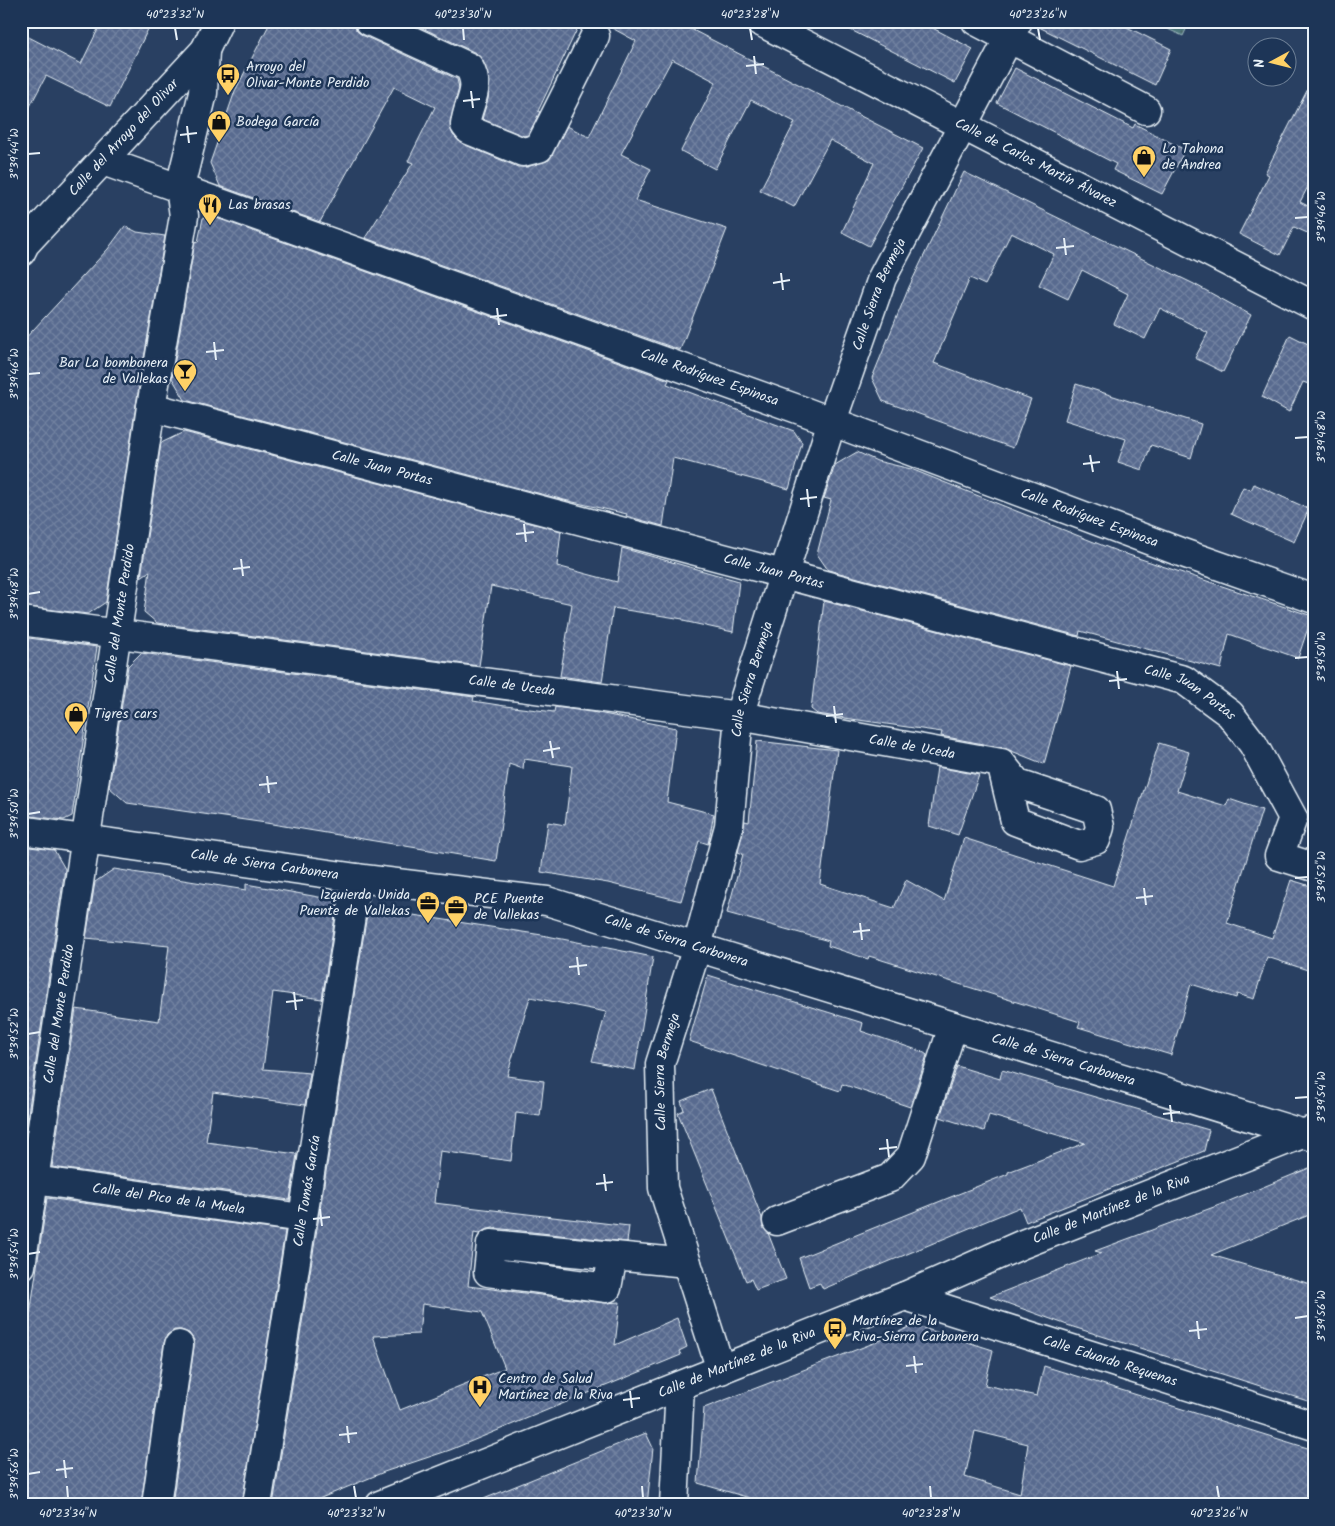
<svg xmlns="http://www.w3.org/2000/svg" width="1335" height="1526" viewBox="0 0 1335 1526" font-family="Kalam,sans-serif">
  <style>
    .park { fill: url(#park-dots); stroke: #9ab4ba }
    .building { fill: url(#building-cross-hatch); stroke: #e8f1f8; fill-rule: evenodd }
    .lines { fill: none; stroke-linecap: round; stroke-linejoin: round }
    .minor-casing { stroke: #e8f1f8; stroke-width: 31 }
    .minor { stroke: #1d3557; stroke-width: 28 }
    .ticks { fill: none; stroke: #e8f1f8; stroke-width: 2 }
    .labels { text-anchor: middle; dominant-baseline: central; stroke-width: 5; stroke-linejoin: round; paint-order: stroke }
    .poi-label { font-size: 14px; fill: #e8f1f8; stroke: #1d3557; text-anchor: start }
    .street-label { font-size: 14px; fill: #e8f1f8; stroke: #1d3557 }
    .neatline { fill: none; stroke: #e8f1f8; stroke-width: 2 }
    .ticks-label { font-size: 12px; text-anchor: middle; fill: #e8f1f8 }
  </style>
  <defs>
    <pattern id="park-dots" width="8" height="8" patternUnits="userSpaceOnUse" patternTransform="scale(1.25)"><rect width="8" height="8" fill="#4d777b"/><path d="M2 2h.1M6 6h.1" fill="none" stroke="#4a6062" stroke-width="1.8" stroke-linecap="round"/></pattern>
    <pattern id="building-cross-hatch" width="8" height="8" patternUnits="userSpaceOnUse" patternTransform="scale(1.25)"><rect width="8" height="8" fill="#596b8f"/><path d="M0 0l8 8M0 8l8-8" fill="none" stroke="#7181a0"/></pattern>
  </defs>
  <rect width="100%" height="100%" fill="#294062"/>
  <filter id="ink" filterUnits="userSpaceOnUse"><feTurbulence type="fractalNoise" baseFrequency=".02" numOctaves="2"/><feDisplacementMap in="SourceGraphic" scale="10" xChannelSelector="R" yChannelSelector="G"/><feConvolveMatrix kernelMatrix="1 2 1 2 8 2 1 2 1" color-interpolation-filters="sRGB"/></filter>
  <g filter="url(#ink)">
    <polygon class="park" points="1150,21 1190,21 1183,36"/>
    <g class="building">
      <polygon points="102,21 152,21 110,107 46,76 21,123 21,33 81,64"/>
      <polygon points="271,21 354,21 356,30 362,35 457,79 459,88 450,122 453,135 463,144 518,167 527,167 549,160 567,126 589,137 636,41 599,21 675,21 923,148 869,246 842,232 874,163 830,140 794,207 760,190 795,122 751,100 715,169 681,151 716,82 672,59 621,154 651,169 635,200 727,229 680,350 365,238 413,163 408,161 435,107 394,87 320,222 220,186 210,163 235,91"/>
      <polygon points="407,21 581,21 538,111 540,112 528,135 524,136 482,119 488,99 490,82 483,61 476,53"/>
      <polygon points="833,21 919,21 973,49 955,83"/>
      <polygon points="1033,21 1115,21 1171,49 1155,85 1033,24"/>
      <polygon points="1015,68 1133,128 1135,124 1185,150 1162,194 1113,170 1116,164 997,103"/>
      <polygon points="1314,77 1314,175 1300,202 1314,209 1314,236 1294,227 1280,255 1239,234 1269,175 1265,173"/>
      <polygon points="964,172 1194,284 1251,315 1223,372 1195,358 1208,333 1160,308 1145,339 1114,324 1128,294 1082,270 1068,299 1039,285 1054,254 1011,233 985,285 970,278 934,363 1031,399 1013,448 883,401 872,378 909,287"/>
      <polygon points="211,216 669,380 667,384 794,431 802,443 789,489 673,458 663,526 626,516 627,514 564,500 185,400 172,378 195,241 198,242 203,218"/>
      <polygon points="125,226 137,232 165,236 136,405 106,602 88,614 21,606 21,343 108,249"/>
      <polygon points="1290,335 1314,347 1314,386 1303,382 1289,412 1262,397"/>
      <polygon points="1076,384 1201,424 1191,458 1151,445 1142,470 1118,462 1126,439 1065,420"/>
      <polygon points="184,432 561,531 557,566 617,582 622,548 739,581 733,632 683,621 683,619 613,608 602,682 560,676 572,604 491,586 479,666 157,623 144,612 150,571 141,577 161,443"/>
      <polygon points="857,452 877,461 911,469 1114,550 1312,616 1298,658 1229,634 1221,669 1080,631 1079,636 828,570 817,554 831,500 824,498 835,465"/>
      <polygon points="1254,484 1309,509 1294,542 1231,514 1243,487 1251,490"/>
      <polygon points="824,601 1071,666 1044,764 1004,748 941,736 942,732 817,714 811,709"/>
      <polygon points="21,637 97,647 72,816 64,820 21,815"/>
      <polygon points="141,653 474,697 473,701 505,706 554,712 555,707 598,713 676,728 667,802 714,814 708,844 699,841 681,901 608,883 541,872 548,822 565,825 572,766 524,759 523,769 509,764 496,861 266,823 127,803 109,787 128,666"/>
      <polygon points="757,741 837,750 820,884 894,908 906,880 944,901 964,838 1113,886 1159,743 1189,752 1177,791 1226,806 1229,799 1262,810 1227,923 1272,938 1291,880 1314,887 1314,972 1267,957 1254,999 1237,994 1236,998 1191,984 1171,1055 1078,1027 1080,1022 1020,1003 869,956 868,959 828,946 829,941 727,913 743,854 738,852 745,821 749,822"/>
      <polygon points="937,767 979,775 958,835 929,826"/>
      <polygon points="21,846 54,850 65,869 21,1160"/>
      <polygon points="114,869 246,890 246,884 335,900 335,903 337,904 322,999 273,992 263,1069 310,1073 305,1105 213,1092 206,1142 297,1154 290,1200 52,1167 76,1009 159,1021 169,946 86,938 95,882"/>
      <path d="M368,908L542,935L653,957L635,1070L592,1061L606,1012L530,997L507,1076L544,1081L540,1116L516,1113L511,1161L440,1151L434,1203L629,1226L627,1242L493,1228L485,1230L479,1234L474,1233L468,1286L605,1303L620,1302L615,1345L677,1318L687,1347L679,1351L681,1355L450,1450L384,1472L304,1505H273ZM422,1304L482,1312L505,1368L400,1410L373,1336L419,1334Z"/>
      <polygon points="708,975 863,1023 861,1031 923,1052 927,1055 910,1107 842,1084 840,1091 689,1041"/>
      <polygon points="957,1066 1000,1079 1002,1070 1209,1130 1204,1151 1026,1222 1020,1207 823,1289 820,1283 809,1287 799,1258 1008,1174 1008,1172 1085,1143 989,1115 984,1131 940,1117"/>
      <polygon points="711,1089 762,1218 763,1227 768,1233 786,1279 756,1290 751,1279 746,1281 678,1113 684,1110 681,1101"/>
      <polygon points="1314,1166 1314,1213 1211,1255 1314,1285 1314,1403 1070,1326 990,1297 1102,1253 1095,1251 1222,1204"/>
      <polygon points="47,1198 285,1231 242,1505 172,1505 194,1347 194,1340 189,1333 181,1330 174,1330 167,1335 164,1343 141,1505 21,1505 21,1376"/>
      <path d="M914,1325L993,1350L985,1385L1037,1396L1044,1366L1314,1450V1505H774L698,1483L704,1408L879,1341ZM975,1431L1028,1444L1020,1494L965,1477Z"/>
      <polygon points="646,1433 653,1448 647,1505 469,1505"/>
    </g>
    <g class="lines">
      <g class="minor-casing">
        <g id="minor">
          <path d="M369,21L469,67C482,90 468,101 465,125L469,130L523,152L539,148L595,36"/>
          <path id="s1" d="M759,21L1314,306"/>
          <polyline points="976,21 1146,110"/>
          <path id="s2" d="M103,161L806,412L1183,553L1314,599"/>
          <path id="s3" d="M21,252L25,244L205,50L219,21"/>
          <path id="s4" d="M151,407L1184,680L1230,714L1253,744L1293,818L1279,856L1314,867"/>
          <path id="s5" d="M21,621L739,716L1001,763L1015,821L1079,845L1096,840L1100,827L1096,810L1018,784L1001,763"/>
          <path id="s6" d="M21,830L357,878L547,901L1314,1137"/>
          <path id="s7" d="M34,1180L302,1218"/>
          <polyline points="777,1221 890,1178 911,1156 953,1026"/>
          <polyline points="613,1256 607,1288 488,1272 491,1244 687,1263"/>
          <path id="s8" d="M21,1266L151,407L184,216L180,187L203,93L205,50"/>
          <path id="s9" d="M905,1296L1314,1426"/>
          <path id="s10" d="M721,1370L663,1188L660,1064L697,947L729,826L739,716L832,421L882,278L1018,21"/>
          <polyline points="156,1505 179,1345"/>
          <path id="s11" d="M257,1505L357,878"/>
          <path id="s12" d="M380,1505L905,1296L1023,1244L1310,1131"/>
          <polyline points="674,1505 680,1386"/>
        </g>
      </g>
      <use href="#minor" class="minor"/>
    </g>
  </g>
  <path class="ticks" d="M175,28L177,40M463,28L464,40M750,28L752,40M1038,28L1040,40M754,56L756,74M746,66L764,64M471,91L473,108M463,101L480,99M187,126L189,143M180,135L197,133M28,154L40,153M1295,218L1308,217M1064,238L1066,255M1056,248L1074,246M781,273L783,290M773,283L790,280M497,308L499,325M490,317L507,315M214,342L216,360M206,352L224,350M28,374L40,373M1295,438L1308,437M1090,455L1093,472M1083,464L1100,462M807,489L809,507M800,499L817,497M524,524L526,542M516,534L534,532M241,559L243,576M233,569L250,567M28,594L40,592M1295,658L1308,657M1117,671L1119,689M1109,681L1127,679M834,706L836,723M826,716L843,714M550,741L553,758M543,751L560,748M267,776L269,793M259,785L277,783M28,814L40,812M1295,878L1308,877M1144,888L1146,905M1136,898L1153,896M860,923L862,940M853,932L870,930M577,957L579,975M569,967L587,965M294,992L296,1010M286,1002L303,1000M28,1034L40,1032M1295,1098L1308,1097M1170,1105L1172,1122M1163,1114L1180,1112M887,1139L889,1157M879,1149L897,1147M604,1174L606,1191M596,1184L613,1182M320,1209L322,1226M313,1219L330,1217M28,1254L40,1252M1295,1318L1308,1316M1197,1321L1199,1339M1189,1331L1207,1329M914,1356L916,1373M906,1366L923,1364M630,1391L632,1408M623,1400L640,1398M347,1426L349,1443M339,1435L357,1433M64,1460L66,1478M56,1470L73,1468M28,1474L40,1472M67,1486L68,1498M354,1486L356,1498M642,1486L643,1498M930,1486L931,1498M1217,1486L1219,1498"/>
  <defs>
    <g id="bus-pin" transform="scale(1.25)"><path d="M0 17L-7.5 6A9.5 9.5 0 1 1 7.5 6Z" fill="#ffd166" stroke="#1d3557"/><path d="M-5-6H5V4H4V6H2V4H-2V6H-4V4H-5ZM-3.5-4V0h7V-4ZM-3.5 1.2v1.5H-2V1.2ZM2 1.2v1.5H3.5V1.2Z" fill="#111"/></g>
    <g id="shop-pin" transform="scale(1.25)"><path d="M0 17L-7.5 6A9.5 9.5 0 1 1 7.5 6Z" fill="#ffd166" stroke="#1d3557"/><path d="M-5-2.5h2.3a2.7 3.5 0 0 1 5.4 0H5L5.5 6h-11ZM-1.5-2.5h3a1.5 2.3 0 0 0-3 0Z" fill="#111"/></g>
    <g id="restaurant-pin" transform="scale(1.25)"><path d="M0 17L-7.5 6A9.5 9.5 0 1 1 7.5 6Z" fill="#ffd166" stroke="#1d3557"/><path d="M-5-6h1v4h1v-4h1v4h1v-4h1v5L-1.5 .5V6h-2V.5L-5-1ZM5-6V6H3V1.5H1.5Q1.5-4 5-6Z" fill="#111"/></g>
    <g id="bar-pin" transform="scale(1.25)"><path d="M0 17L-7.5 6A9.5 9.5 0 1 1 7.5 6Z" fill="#ffd166" stroke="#1d3557"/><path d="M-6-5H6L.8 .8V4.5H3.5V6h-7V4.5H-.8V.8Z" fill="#111"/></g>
    <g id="office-pin" transform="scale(1.25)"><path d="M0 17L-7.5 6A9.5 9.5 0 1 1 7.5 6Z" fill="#ffd166" stroke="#1d3557"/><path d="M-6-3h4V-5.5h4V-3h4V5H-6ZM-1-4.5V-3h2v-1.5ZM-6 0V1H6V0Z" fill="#111"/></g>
    <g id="hospital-pin" transform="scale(1.25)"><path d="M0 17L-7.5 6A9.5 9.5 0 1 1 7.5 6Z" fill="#ffd166" stroke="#1d3557"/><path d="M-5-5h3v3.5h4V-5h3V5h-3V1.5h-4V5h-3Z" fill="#111"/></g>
  </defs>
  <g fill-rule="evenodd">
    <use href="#bus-pin" x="228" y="75"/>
    <use href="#shop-pin" x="219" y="122"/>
    <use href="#shop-pin" x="1144" y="157"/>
    <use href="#restaurant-pin" x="210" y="205"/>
    <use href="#bar-pin" x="185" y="371"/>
    <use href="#shop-pin" x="76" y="714"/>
    <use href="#office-pin" x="428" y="903"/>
    <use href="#office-pin" x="456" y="907"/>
    <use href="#bus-pin" x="835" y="1329"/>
    <use href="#hospital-pin" x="480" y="1387"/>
  </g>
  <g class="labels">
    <g class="poi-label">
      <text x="246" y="67">Arroyo del<tspan x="246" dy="16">Olivar-Monte Perdido</tspan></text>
      <text x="236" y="122">Bodega García</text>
      <text x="1162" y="149">La Tahona<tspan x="1162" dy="16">de Andrea</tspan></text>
      <text x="228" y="205">Las brasas</text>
      <text x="168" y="363" text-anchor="end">Bar La bombonera<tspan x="168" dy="16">de Vallekas</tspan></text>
      <text x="94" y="714">Tigres cars</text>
      <text x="410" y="895" text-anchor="end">Izquierda Unida<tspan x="410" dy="16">Puente de Vallekas</tspan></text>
      <text x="474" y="899">PCE Puente<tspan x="474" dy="16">de Vallekas</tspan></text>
      <text x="852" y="1321">Martínez de la<tspan x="852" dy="16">Riva-Sierra Carbonera</tspan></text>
      <text x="498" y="1379">Centro de Salud<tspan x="498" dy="16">Martínez de la Riva</tspan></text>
    </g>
    <g class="street-label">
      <text stroke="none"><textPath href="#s3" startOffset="154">Calle del Arroyo del Olivar</textPath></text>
      <text stroke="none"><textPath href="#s1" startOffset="311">Calle de Carlos Martín Álvarez</textPath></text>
      <text stroke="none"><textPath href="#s10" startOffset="1118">Calle Sierra Bermeja</textPath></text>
      <text stroke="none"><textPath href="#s2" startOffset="644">Calle Rodríguez Espinosa</textPath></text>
      <text stroke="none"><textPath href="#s4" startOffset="239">Calle Juan Portas</textPath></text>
      <text stroke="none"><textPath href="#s2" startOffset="1049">Calle Rodríguez Espinosa</textPath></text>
      <text stroke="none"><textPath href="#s4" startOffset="644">Calle Juan Portas</textPath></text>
      <text stroke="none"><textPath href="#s8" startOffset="660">Calle del Monte Perdido</textPath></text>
      <text stroke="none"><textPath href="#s10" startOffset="712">Calle Sierra Bermeja</textPath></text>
      <text stroke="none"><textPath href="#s5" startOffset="495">Calle de Uceda</textPath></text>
      <text stroke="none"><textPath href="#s4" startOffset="1079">Calle Juan Portas</textPath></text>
      <text stroke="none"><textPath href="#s5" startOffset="900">Calle de Uceda</textPath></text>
      <text stroke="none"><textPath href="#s6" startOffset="246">Calle de Sierra Carbonera</textPath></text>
      <text stroke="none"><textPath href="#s6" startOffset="666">Calle de Sierra Carbonera</textPath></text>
      <text stroke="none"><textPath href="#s8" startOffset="255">Calle del Monte Perdido</textPath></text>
      <text stroke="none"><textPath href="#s6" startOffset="1071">Calle de Sierra Carbonera</textPath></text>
      <text stroke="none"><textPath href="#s10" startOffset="308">Calle Sierra Bermeja</textPath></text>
      <text stroke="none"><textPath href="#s11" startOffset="318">Calle Tomás García</textPath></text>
      <text stroke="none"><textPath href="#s7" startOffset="136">Calle del Pico de la Muela</textPath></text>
      <text stroke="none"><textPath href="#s12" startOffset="789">Calle de Martínez de la Riva</textPath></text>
      <text stroke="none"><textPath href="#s9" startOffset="215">Calle Eduardo Requenas</textPath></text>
      <text stroke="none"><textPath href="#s12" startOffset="384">Calle de Martínez de la Riva</textPath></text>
    </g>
  </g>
  <rect width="1335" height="1526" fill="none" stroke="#1d3557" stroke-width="55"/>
  <g transform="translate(1272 62) rotate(263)"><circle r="24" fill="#1d3557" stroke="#6e8097"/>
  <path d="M0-4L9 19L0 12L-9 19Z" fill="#ffd166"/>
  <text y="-8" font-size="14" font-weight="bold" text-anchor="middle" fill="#e8f1f8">N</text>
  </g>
  <rect x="28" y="28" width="1280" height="1470" class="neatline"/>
  <g class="ticks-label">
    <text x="175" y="18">40°23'32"N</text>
    <text x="463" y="18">40°23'30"N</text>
    <text x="750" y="18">40°23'28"N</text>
    <text x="1038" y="18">40°23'26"N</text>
    <text transform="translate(14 154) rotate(-90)" y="4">3°39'44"W</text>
    <text transform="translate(1321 217) rotate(-90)" y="4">3°39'46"W</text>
    <text transform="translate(14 374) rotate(-90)" y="4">3°39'46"W</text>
    <text transform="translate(1321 437) rotate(-90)" y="4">3°39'48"W</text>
    <text transform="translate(14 594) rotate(-90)" y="4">3°39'48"W</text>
    <text transform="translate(1321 657) rotate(-90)" y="4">3°39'50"W</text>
    <text transform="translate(14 814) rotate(-90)" y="4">3°39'50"W</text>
    <text transform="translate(1321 877) rotate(-90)" y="4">3°39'52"W</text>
    <text transform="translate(14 1034) rotate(-90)" y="4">3°39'52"W</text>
    <text transform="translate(1321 1097) rotate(-90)" y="4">3°39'54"W</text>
    <text transform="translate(14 1254) rotate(-90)" y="4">3°39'54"W</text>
    <text transform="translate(1321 1316) rotate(-90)" y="4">3°39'56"W</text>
    <text transform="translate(14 1474) rotate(-90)" y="4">3°39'56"W</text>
    <text x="68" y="1517">40°23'34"N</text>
    <text x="356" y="1517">40°23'32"N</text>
    <text x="643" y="1517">40°23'30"N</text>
    <text x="931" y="1517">40°23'28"N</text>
    <text x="1219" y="1517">40°23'26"N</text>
  </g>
</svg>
